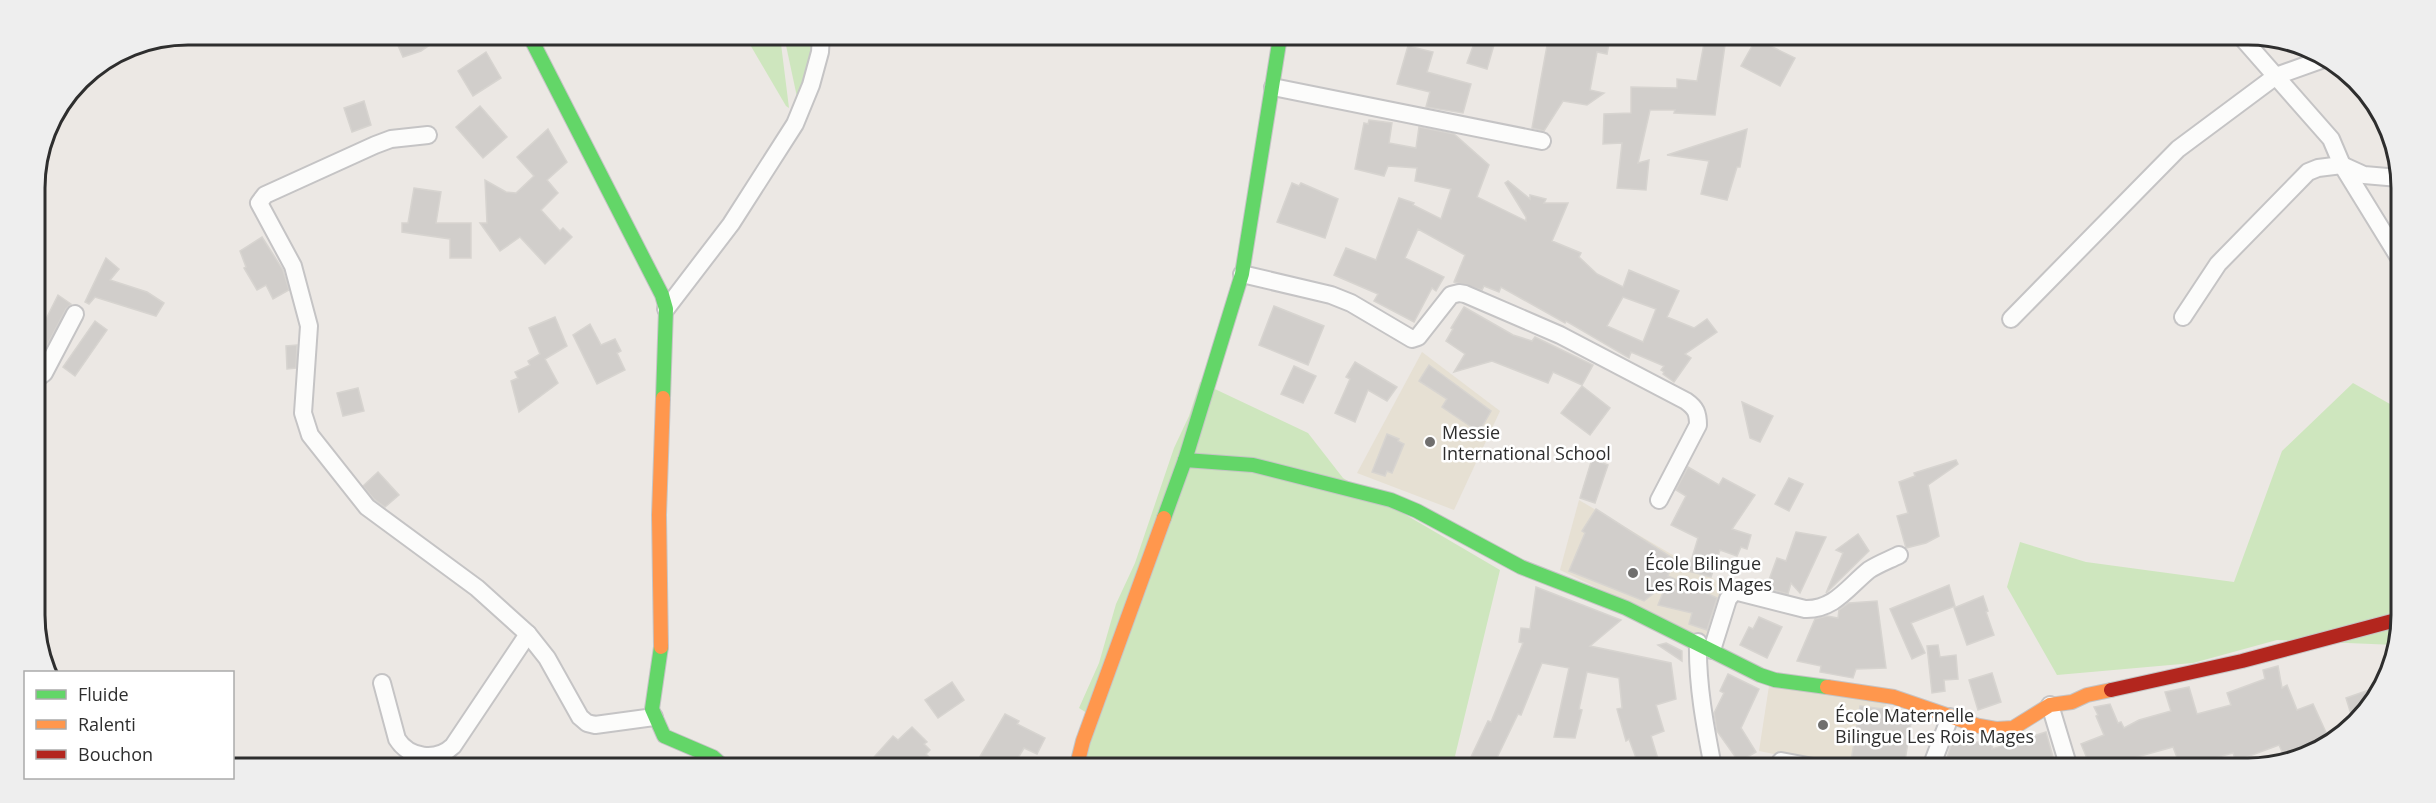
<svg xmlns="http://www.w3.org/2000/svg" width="2436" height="803" viewBox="0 0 2436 803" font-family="'Open Sans',sans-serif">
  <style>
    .education { fill: #e6e0d3 }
    .green { fill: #cee6be }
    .building { fill: #d1cecb; stroke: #d7d4d0; stroke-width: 1.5; fill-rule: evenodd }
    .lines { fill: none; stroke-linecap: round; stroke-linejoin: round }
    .street-casing { stroke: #c5c4c5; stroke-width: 20 }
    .fast-casing { stroke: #c5c4c5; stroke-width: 16 }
    .slow-casing { stroke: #c5c4c5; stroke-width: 16 }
    .jam-casing { stroke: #c5c4c5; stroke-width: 16 }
    .street { stroke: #fcfcfb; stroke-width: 16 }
    .fast { stroke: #63d668; stroke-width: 14 }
    .slow { stroke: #ff974d; stroke-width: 14 }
    .jam { stroke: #b3261e; stroke-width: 14 }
    .poi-dot { fill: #706f6e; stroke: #fff; stroke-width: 2 }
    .labels { text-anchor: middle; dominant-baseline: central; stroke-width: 5; stroke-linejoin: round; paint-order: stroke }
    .poi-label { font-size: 18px; fill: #2e2e2e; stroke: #fff; text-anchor: start }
    .rim { fill: none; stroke: #2e2e2e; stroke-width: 3 }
  </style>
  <rect width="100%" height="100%" fill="#ece8e4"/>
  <g class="education">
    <polygon points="1422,352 1500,411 1454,510 1357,473"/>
    <polygon points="1579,500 1729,588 1715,644 1560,570"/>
    <polygon points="1769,686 1887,699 1879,767 1839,767 1759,751"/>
  </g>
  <g class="green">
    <polygon points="745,36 780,36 789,108 786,106"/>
    <path d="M784,36H805L811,39C813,59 805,79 797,97Z"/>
    <polygon points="1200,382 1308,433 1343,478 1500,570 1455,756 1464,766 1250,766 1187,759 1176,766 1084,765 1096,719 1079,708 1099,663 1116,604 1135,563 1174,448 1189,416"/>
    <polygon points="2353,383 2397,408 2396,645 2277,640 2193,663 2057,675 2007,587 2020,542 2086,562 2234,582 2282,451"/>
  </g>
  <g class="building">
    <polygon points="410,35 444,35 421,51 403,57 396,41"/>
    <polygon points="1476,38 1496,38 1487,69 1467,63"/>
    <polygon points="1559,38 1610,38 1607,54 1597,52 1590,90 1604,93 1587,105 1563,101 1544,131 1532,128 1548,40 1559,42"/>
    <polygon points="1705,38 1726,38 1715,115 1674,113 1675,110 1650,110 1638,163 1649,160 1646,190 1617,188 1622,143 1603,144 1604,114 1631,113 1631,87 1677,88 1677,79 1697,81"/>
    <polygon points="1756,39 1795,58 1780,86 1741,66"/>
    <polygon points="1408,46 1433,52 1427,72 1471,84 1463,113 1426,107 1430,92 1397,84"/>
    <polygon points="486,52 501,78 473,96 458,71"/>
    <polygon points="364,101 371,125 352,132 344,108"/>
    <polygon points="480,106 507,137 483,158 456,127"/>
    <path d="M1369,120L1392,123L1389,143L1416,148L1419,127L1454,134L1489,165L1477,197L1526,221V217L1505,183L1508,181L1530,199V195L1546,199L1544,203H1568L1552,241L1581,253L1579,257L1597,274L1623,287L1629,270L1679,291L1667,317L1694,328L1707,319L1717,332L1685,354L1691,358L1674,382L1663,374L1664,372L1661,370L1664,366L1631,352L1629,358L1566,321L1565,323L1501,287L1499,292L1484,286L1482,290L1454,282L1465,255L1418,229L1405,258L1444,277L1436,291L1432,288L1414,322L1374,301L1378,294L1334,275L1346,248L1376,260L1399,198L1414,203L1413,205L1441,219L1451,189L1415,181L1417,168L1388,166L1384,176L1355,169L1364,123L1368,124ZM1623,297L1656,309L1643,342L1607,326Z"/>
    <polygon points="548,129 567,162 547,180 558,193 541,210 560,231 563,228 572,237 545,264 520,237 500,251 480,223 487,223 485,180 506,192 516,193 534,176 517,157"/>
    <polygon points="1747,129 1740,167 1737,167 1727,200 1701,194 1709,161 1667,155"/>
    <polygon points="1292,183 1299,186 1301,183 1338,199 1325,238 1277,222"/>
    <polygon points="414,188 441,192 436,223 471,223 471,258 450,258 450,239 402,232 402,223 408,223"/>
    <polygon points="262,237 283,270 289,290 273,299 266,285 257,290 244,268 246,267 240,251"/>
    <polygon points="106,258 119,269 110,280 147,292 164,303 156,316 95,297 89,304 85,302"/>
    <polygon points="58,295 71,304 66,309 43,353 36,348 36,339"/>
    <polygon points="1274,306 1324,326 1308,365 1259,345"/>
    <polygon points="1464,307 1513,335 1532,341 1535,337 1593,365 1582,385 1553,372 1548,383 1492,361 1454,372 1465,354 1446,341 1453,329 1451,328"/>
    <polygon points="555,317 567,346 545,359 558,383 519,412 511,381 518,378 515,372 530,365 528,361 540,354 529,328"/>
    <polygon points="95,321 107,330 75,376 63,367"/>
    <polygon points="590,324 601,345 615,339 621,351 617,353 625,370 597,384 573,335"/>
    <polygon points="297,345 296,368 287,369 286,346"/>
    <polygon points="1355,362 1397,387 1387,401 1368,390 1355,422 1335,413 1350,379 1346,377"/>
    <polygon points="1429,365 1491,411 1479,432 1442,407 1447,399 1419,381"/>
    <polygon points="1294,366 1316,376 1303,403 1281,394"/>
    <polygon points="1582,386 1610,408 1590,435 1561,413"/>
    <polygon points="358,388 364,411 343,416 337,393"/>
    <polygon points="1742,402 1773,416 1760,442 1750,438"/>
    <polygon points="1387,434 1399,439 1398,441 1404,444 1392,473 1387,471 1385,476 1372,472"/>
    <polygon points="1592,459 1608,465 1595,503 1580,498"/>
    <polygon points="1956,460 1958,464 1928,485 1939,536 1926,543 1906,548 1897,516 1908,513 1899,482 1915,476 1914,473"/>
    <polygon points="1688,467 1719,485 1723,478 1755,495 1732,529 1751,535 1747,549 1741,547 1737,556 1720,550 1711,577 1688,571 1698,538 1671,525 1686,496 1676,490"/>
    <polygon points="378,472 399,495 385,507 374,499 363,486"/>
    <polygon points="1789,478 1803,484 1789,511 1775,504"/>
    <polygon points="1596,509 1674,559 1668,576 1717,598 1707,630 1689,624 1692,613 1658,605 1667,583 1644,601 1569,571 1585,533 1582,531"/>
    <polygon points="1796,532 1826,537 1800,593 1791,583 1788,594 1766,588 1777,558 1786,561"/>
    <polygon points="1858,534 1869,551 1826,593 1843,553 1836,550"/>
    <polygon points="1949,585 1955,606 1911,623 1925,653 1912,659 1890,609"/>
    <polygon points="1536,587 1621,620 1590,646 1671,663 1676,699 1656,705 1664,731 1651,736 1658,759 1639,766 1629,739 1626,741 1617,709 1622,708 1619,678 1587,672 1579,709 1582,710 1575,738 1554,737 1569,668 1542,663 1521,715 1518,714 1493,766 1486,766 1470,759 1488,721 1491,722 1523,643 1519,642 1521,628 1530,629"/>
    <polygon points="1983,596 1988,611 1986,612 1994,635 1967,645 1954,608"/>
    <polygon points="1877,601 1886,668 1856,669 1853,678 1820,672 1821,666 1797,661 1815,619 1827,616 1838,618 1839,610 1849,603"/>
    <polygon points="1759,617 1782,627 1767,658 1740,645 1749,627 1753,629"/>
    <polygon points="1666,643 1682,651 1682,661 1658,645"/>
    <polygon points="1938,645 1940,657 1956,655 1958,679 1944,680 1945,691 1932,693 1927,646"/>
    <polygon points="2278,666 2282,688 2287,685 2297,710 2313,704 2330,741 2285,758 2279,745 2236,761 2233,753 2196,763 2198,768 2181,768 2173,747 2112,764 2114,768 2091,768 2081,744 2104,735 2096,716 2098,715 2094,707 2110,704 2118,723 2121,722 2124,728 2139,720 2171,711 2165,692 2189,687 2197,714 2231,705 2227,693 2265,679 2263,670"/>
    <polygon points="1992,673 2001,702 1978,710 1969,680"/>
    <polygon points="1728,674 1759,689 1741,728 1756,752 1739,762 1717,731 1714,713 1724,693 1720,691"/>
    <polygon points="952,682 964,700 938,718 925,700"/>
    <polygon points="2383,685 2375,701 2354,724 2346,698"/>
    <polygon points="1860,706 1891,710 1912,717 1904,767 1850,767"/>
    <polygon points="1005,714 1019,721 1017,724 1045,738 1037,754 1024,748 1014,765 975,765"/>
    <polygon points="912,727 927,742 924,744 930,750 926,754 937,765 867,765 893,736 898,740"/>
    <polygon points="2046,732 2055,764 2043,768 1944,767 1952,742 1993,742 1992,749"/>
  </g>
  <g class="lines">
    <g class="street-casing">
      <g id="street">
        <polyline points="2244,40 2331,139 2342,165 2398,256"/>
        <polyline points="1273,87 1542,141"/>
        <polyline points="428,135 391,139 375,145 265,195 259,203 293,266 309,326 303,413 310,435 367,507 477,588 528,634 547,658 580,717 587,723 595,725 654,717"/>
        <path d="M1242,274L1331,295L1351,303L1412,339L1418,337L1451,295L1459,293L1465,294L1560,335L1686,401C1696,408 1698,413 1698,425L1659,500"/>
        <polyline points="666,309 731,224 795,124 811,85 820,52 821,36"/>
        <polyline points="2183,317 2218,264 2308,172 2318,168 2342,165 2364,175 2399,178"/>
        <polyline points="2011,319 2178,149 2276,76 2321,60"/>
        <polyline points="36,379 44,373 75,314"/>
        <path d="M1698,642C1697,684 1705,726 1713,767"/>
        <path d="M1712,650L1728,599L1733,593L1738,592L1805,609C1834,610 1848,587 1869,570C1878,564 1889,560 1899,555"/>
        <path d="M382,683L397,739C409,758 436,762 453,746L528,634"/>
        <polyline points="2050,705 2069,768"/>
        <polyline points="1781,761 1813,767"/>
        <polyline points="1931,767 1950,717"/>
      </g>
    </g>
    <g class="fast-casing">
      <g id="fast">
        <polyline points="529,35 662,295 666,309 663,398"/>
        <polyline points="1185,460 1253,465 1391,500 1417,511 1521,567 1626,608 1760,675 1775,680 1827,687"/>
        <polyline points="1164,518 1185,460 1242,274 1280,37"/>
        <polyline points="661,647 652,709 664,736 713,757 722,765"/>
      </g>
    </g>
    <g class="slow-casing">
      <g id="slow">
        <polyline points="661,647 659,515 663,398"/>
        <polyline points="1827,687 1894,697 1979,726 1996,729 2013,728 2050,705 2072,702 2087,695 2111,690"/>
        <polyline points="1077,765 1083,741 1164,518"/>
      </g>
    </g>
    <g class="jam-casing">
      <polyline id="jam" points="2111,690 2242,661 2396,620"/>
    </g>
    <use href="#street" class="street"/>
    <use href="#fast" class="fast"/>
    <use href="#slow" class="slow"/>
    <use href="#jam" class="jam"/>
  </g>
  <g class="poi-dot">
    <circle cx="1430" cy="442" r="6"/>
    <circle cx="1633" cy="573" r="6"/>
    <circle cx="1823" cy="725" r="6"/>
  </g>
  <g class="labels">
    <g class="poi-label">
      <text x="1442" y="432">Messie<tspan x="1442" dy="21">International School</tspan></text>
      <text x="1645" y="563">École Bilingue<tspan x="1645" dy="21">Les Rois Mages</tspan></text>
      <text x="1835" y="715">École Maternelle<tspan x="1835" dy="21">Bilingue Les Rois Mages</tspan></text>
    </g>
  </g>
  <path d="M0 0H2436V803H0ZM188 45H2248A143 143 0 0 1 2391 188V615A143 143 0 0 1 2248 758H188A143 143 0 0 1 45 615V188A143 143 0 0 1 188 45Z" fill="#eee" fill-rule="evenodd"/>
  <path class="rim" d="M188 45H2248A143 143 0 0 1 2391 188V615A143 143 0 0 1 2248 758H188A143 143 0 0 1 45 615V188A143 143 0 0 1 188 45Z"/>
  <rect x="24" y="671" width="210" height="108" fill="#ffffff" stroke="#ababab" stroke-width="1.5"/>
  <rect x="36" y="690" width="30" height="9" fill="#63d668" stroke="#ababab" stroke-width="1.5"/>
  <text x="78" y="701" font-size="18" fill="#2e2e2e">Fluide</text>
  <rect x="36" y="720" width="30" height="9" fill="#ff974d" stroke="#ababab" stroke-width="1.5"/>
  <text x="78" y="731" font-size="18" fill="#2e2e2e">Ralenti</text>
  <rect x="36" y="750" width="30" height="9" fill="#b3261e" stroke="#ababab" stroke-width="1.5"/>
  <text x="78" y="761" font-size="18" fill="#2e2e2e">Bouchon</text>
</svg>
